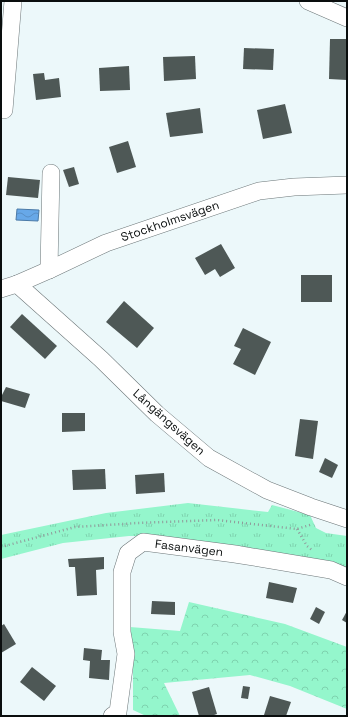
<svg xmlns="http://www.w3.org/2000/svg" width="348" height="717" viewBox="0 0 348 717" font-family="'Space Grotesk',sans-serif">
  <style>
    .forest { fill: url(#forest-crowns) }
    .park { fill: url(#park-tufts) }
    .water { fill: url(#water-waves); stroke: #4b7aa7 }
    .building { fill: #4e5856 }
    .lines { fill: none; stroke-linecap: round; stroke-linejoin: round }
    .minor-casing { stroke: #6c7678; stroke-width: 18 }
    .path { stroke: #90999a; stroke-width: 2.5; stroke-dasharray: 1 3; stroke-linecap: butt }
    .minor { stroke: #fff; stroke-width: 17 }
    .labels { text-anchor: middle; dominant-baseline: central; stroke-width: 4; stroke-linejoin: round; paint-order: stroke }
    .street-label { font-size: 12px; fill: #0a0e0e; stroke: #fff }
  </style>
  <defs>
    <pattern id="forest-crowns" width="20" height="18" patternUnits="userSpaceOnUse"><rect width="20" height="18" fill="#94f6cc"/><path d="M2 6a3 3 0 1 1 6 0M12 15a3 3 0 1 1 6 0" fill="none" stroke="#7ed2ae"/></pattern>
    <pattern id="park-tufts" width="24" height="20" patternUnits="userSpaceOnUse"><rect width="24" height="20" fill="#94f6cc"/><path d="M3 7l-1-3M5 7V3M7 7l1-3M15 17l-1-3M17 17v-4M19 17l1-3" fill="none" stroke="#7ed2ae"/></pattern>
    <pattern id="water-waves" width="16" height="10" patternUnits="userSpaceOnUse"><rect width="16" height="10" fill="#67a8e8"/><path d="M0 5q4-4 8 0t8 0" fill="none" stroke="#588fc6"/></pattern>
  </defs>
  <rect width="100%" height="100%" fill="#ecf8fa"/>
  <polygon class="forest" points="189,602 285,624 347,647 347,709 290,686 250,675 164,683 180,716 146,716 133,710 133,659 130,627 180,631"/>
  <polygon class="park" points="188,503 268,512 272,505 310,515 316,528 326,533 347,536 347,570 157,536 129,536 63,543 1,559 1,535 106,513"/>
  <polygon class="water" points="17,209 39,210 38,221 16,220"/>
  <g class="building">
    <polygon points="330,39 347,39 347,80 329,79"/>
    <polygon points="244,48 274,49 273,70 243,69"/>
    <polygon points="195,56 196,79 164,81 163,57"/>
    <polygon points="129,66 130,90 100,91 99,68"/>
    <polygon points="44,73 45,80 59,78 61,97 36,100 33,74"/>
    <polygon points="285,104 292,133 263,139 257,110"/>
    <polygon points="200,108 203,133 170,137 166,113"/>
    <polygon points="128,141 136,167 117,173 109,147"/>
    <polygon points="74,167 79,184 69,187 63,170"/>
    <polygon points="8,177 40,180 38,198 6,195"/>
    <polygon points="221,244 235,268 220,277 215,269 205,275 195,258"/>
    <rect x="301" y="275" width="31" height="27"/>
    <polygon points="124,301 154,328 137,348 106,322"/>
    <polygon points="22,314 57,346 45,359 10,327"/>
    <polygon points="243,328 271,342 255,375 233,364 241,349 234,346"/>
    <polygon points="6,387 30,394 25,408 1,401 1,397"/>
    <polygon points="62,413 85,413 85,431 62,432"/>
    <polygon points="300,419 318,421 313,459 295,456"/>
    <polygon points="325,458 338,465 332,478 319,472"/>
    <polygon points="105,469 106,489 73,490 72,470"/>
    <polygon points="164,473 165,492 136,494 135,475"/>
    <polygon points="104,557 104,569 96,570 97,595 77,596 75,567 69,567 68,559"/>
    <polygon points="269,582 297,588 293,603 266,598"/>
    <polygon points="152,601 175,602 175,615 151,614"/>
    <polygon points="316,607 325,612 319,624 310,619"/>
    <polygon points="347,611 347,623 342,620"/>
    <polygon points="4,624 16,644 1,653 1,626"/>
    <polygon points="84,648 102,650 101,660 110,660 109,680 89,678 90,661 83,660"/>
    <polygon points="32,667 56,686 44,701 20,682"/>
    <polygon points="243,686 250,687 248,699 241,698"/>
    <polygon points="209,687 217,714 211,716 199,716 192,692"/>
    <polygon points="270,696 291,702 286,716 269,716 264,715"/>
  </g>
  <g class="lines">
    <g class="minor-casing">
      <g id="minor">
        <polyline points="308,1 347,18"/>
        <polyline points="1,110 4,110 13,1"/>
        <polyline points="49,270 51,173"/>
        <polyline points="17,284 101,359 157,414 209,458 267,490 311,507 347,519"/>
        <polyline points="1,289 17,284 49,270 106,243 259,191 294,187 347,185"/>
        <polyline points="112,716 118,712 126,654 122,632 122,572 128,553 143,542 235,554 331,570 347,577"/>
      </g>
    </g>
    <g class="path">
      <polyline points="297,529 307,546 313,551"/>
      <polyline points="1,547 75,527 137,523 217,520 297,529 313,524"/>
    </g>
    <use href="#minor" class="minor"/>
  </g>
  <g class="labels">
    <g class="street-label">
      <text transform="translate(170 221) rotate(-19)">Stockholmsvägen</text>
      <text transform="translate(169 422) rotate(42)">Långängsvägen</text>
      <text transform="translate(189 548) rotate(7)">Fasanvägen</text>
    </g>
  </g>
  <rect width="348" height="717" fill="none" stroke="#0a0e0e" stroke-width="4"/>
</svg>
